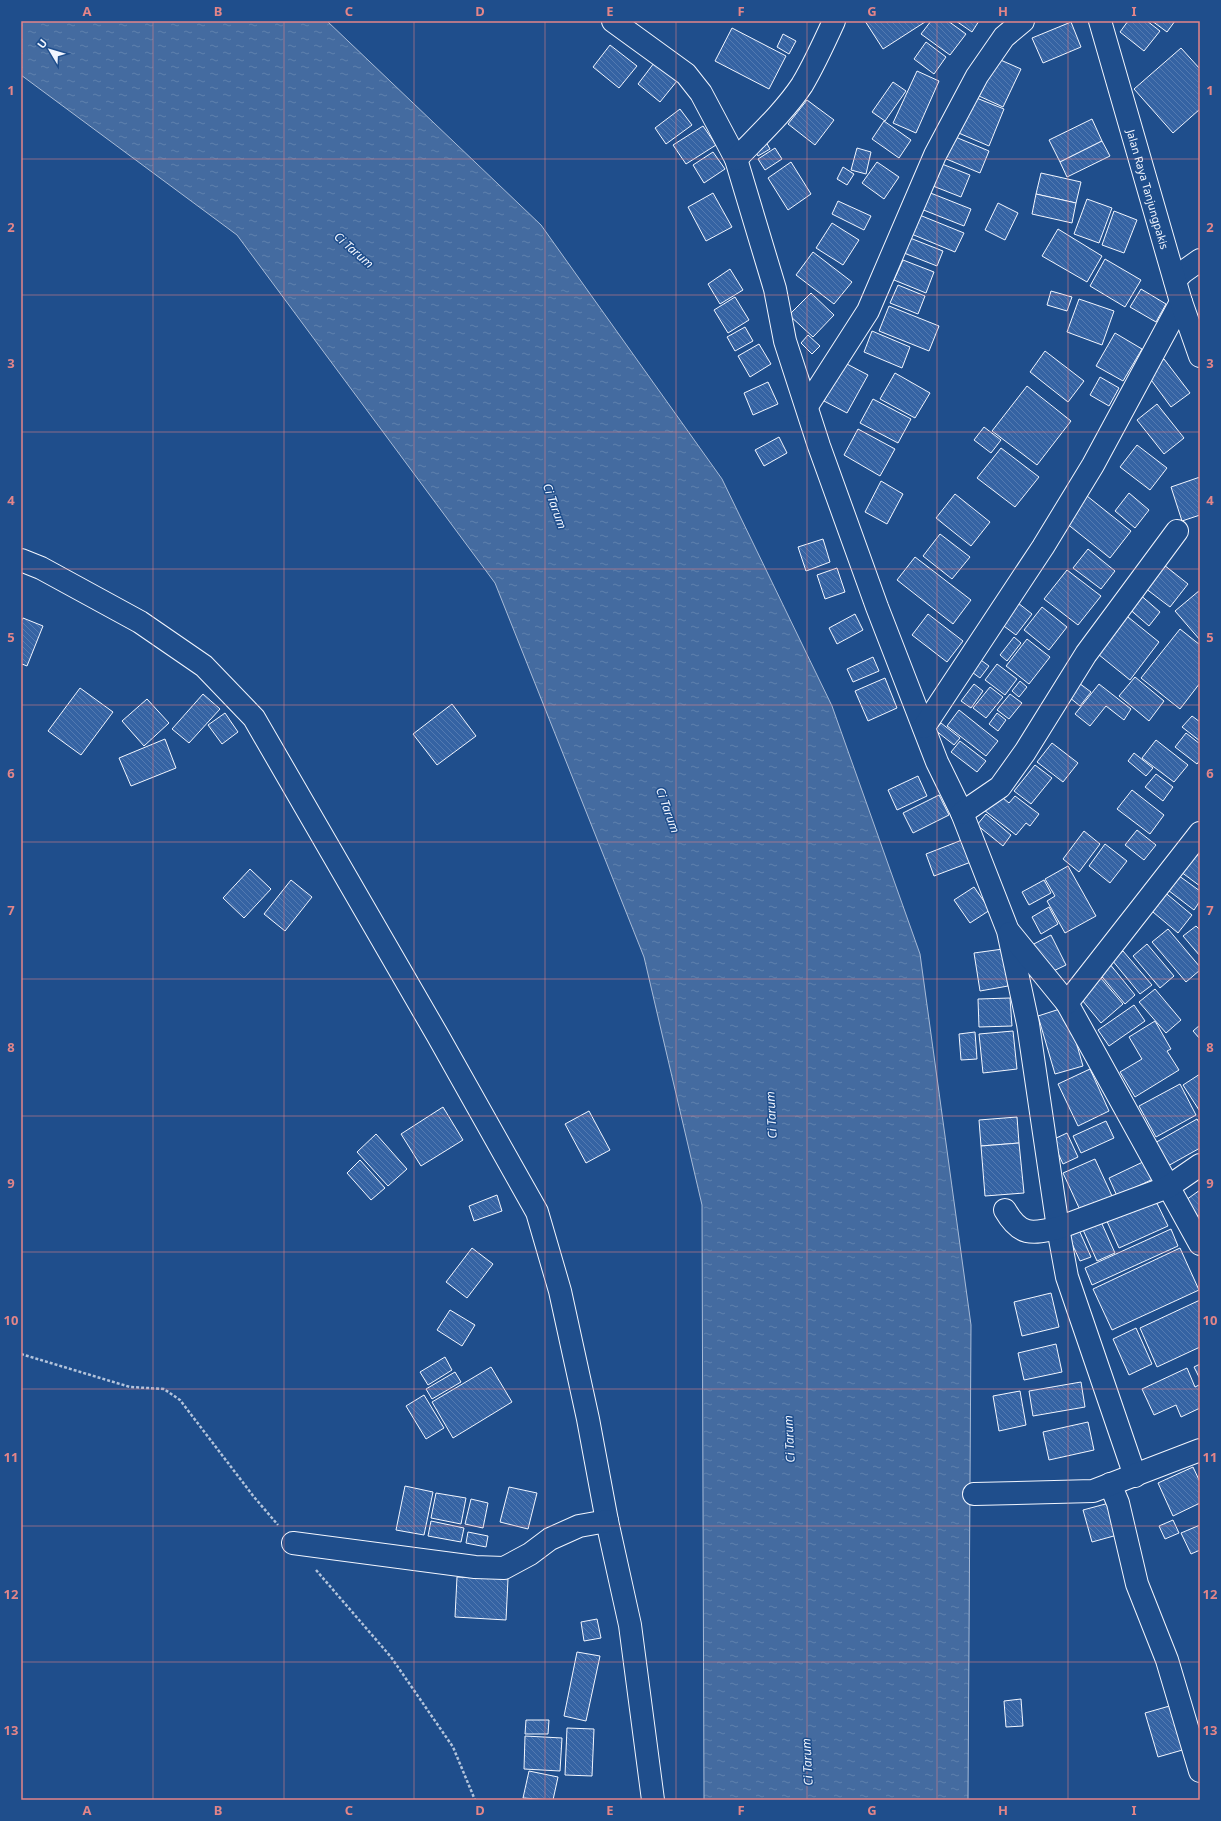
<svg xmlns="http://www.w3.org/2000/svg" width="1221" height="1821" viewBox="0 0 1221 1821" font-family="'Noto Sans',sans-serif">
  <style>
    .water { fill: url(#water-ripples); stroke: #a8bbd7 }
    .building { fill: url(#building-back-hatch); stroke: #f2f6ff }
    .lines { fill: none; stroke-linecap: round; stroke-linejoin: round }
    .street-casing { stroke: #f2f6ff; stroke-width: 24 }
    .secondary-casing { stroke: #f2f6ff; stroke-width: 24 }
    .path { stroke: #b3c4dc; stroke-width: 2.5; stroke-dasharray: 3 2; stroke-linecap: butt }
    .street { stroke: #1f4e8c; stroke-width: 22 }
    .secondary { stroke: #1f4e8c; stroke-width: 22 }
    .grid { fill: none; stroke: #e38589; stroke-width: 1; stroke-opacity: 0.55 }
    .labels { text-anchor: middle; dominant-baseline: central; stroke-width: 3; stroke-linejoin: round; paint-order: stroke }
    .street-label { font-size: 11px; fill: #f2f6ff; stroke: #1f4e8c }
    .water-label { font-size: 12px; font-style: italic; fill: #f2f6ff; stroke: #1f4e8c }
    .neatline { fill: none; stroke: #e38589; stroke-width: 1.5 }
    .grid-label { font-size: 13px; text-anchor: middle; font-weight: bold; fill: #e38589 }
  </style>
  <defs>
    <pattern id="water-ripples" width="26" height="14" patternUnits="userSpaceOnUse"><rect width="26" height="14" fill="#446ba0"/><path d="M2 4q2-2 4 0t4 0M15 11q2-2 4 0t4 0" fill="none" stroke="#5f81ae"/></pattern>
    <pattern id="building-back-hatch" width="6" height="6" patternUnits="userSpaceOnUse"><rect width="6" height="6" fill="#3563a3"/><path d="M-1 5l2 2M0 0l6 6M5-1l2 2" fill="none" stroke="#537ab1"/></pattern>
  </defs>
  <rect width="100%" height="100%" fill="#1f4e8c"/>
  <polygon class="water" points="21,21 327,21 541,225 722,479 832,706 920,954 971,1325 968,1800 704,1800 702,1205 644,957 495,583 237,235 21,75"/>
  <g class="building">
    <polygon points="865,21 924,21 925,22 883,49"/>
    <polygon points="931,21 948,21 966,34 950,55 921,34"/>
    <polygon points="956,21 979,21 972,32"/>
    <polygon points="1128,21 1147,21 1160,31 1144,51 1120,32"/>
    <polygon points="1152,21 1175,21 1167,32"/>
    <polygon points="1071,22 1081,47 1043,63 1032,38"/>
    <polygon points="732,28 786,56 769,89 715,61"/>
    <polygon points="783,34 796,41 789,54 777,47"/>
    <polygon points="926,42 946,57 934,74 914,59"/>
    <polygon points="610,45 637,66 619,88 593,67"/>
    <polygon points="1181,48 1200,69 1200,109 1173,133 1134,89"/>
    <polygon points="996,58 1021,69 1003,107 979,96"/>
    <polygon points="654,63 677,81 660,102 638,84"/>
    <polygon points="917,71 939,81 916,133 893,123"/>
    <polygon points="893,82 906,91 885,121 872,112"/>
    <polygon points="969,95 1004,109 989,146 954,131"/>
    <polygon points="807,100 834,120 815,145 788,124"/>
    <polygon points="680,109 692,125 666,144 655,128"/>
    <polygon points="1092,119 1102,141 1060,162 1049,140"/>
    <polygon points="884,121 911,140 899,158 872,139"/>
    <polygon points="703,126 716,145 686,164 673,145"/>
    <polygon points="953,136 989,151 980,173 944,158"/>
    <polygon points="1102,141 1110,156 1067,177 1060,162"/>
    <polygon points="766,142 770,149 758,156 754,149"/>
    <polygon points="775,148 782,159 765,170 758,159"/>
    <polygon points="857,148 871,152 866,174 851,170"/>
    <polygon points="713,152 725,169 704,183 693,165"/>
    <polygon points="791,162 811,194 788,210 768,178"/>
    <polygon points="877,162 899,177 884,199 862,183"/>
    <polygon points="942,164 970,175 961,197 933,186"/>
    <polygon points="843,167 854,174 847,185 837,179"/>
    <polygon points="1041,173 1081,182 1076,203 1036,194"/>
    <polygon points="928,192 971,209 964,226 921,209"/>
    <polygon points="713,193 732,227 706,241 688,207"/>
    <polygon points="1036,194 1076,203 1072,223 1032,214"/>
    <polygon points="1087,199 1112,208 1099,243 1074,234"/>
    <polygon points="838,201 871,216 864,230 832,214"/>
    <polygon points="998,203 1018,213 1005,240 985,230"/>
    <polygon points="1114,211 1137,220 1124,253 1102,245"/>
    <polygon points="917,214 964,233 955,252 909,233"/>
    <polygon points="832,223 859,240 843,265 816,248"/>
    <polygon points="1058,229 1102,256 1087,282 1042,256"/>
    <polygon points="910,238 943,251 937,266 904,253"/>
    <polygon points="813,252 852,282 834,304 796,275"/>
    <polygon points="1105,259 1141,280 1125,307 1090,286"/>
    <polygon points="903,260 934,272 926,293 894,280"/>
    <polygon points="730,269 743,290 720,304 708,284"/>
    <polygon points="898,285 925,296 918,314 890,303"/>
    <polygon points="1141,289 1166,304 1156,322 1130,307"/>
    <polygon points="1051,291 1072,297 1067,311 1047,305"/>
    <polygon points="811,293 834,315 813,337 789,315"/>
    <polygon points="735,297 749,320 728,333 714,310"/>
    <polygon points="1079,299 1114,311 1102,345 1067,332"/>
    <polygon points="889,306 939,326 929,351 879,331"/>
    <polygon points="745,327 753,341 735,351 727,337"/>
    <polygon points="872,331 910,347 902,368 864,352"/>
    <polygon points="1115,333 1142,349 1123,381 1096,366"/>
    <polygon points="808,335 820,346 812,354 801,343"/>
    <polygon points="759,344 771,364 750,377 738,356"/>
    <polygon points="1045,351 1084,381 1068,402 1030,372"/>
    <polygon points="1164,359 1190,393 1171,407 1146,373"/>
    <polygon points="845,363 868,375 847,413 824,401"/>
    <polygon points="895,373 930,393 915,418 880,399"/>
    <polygon points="1100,377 1119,388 1109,406 1090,395"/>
    <polygon points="768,382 778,404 753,415 744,393"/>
    <polygon points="1027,386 1071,421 1037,465 992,431"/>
    <polygon points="873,399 911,419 898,443 860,423"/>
    <polygon points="1157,404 1184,438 1164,454 1137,420"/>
    <polygon points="984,427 1001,440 991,453 974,440"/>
    <polygon points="858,429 895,449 880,476 844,455"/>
    <polygon points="779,437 787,453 764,466 755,450"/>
    <polygon points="1137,445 1167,468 1150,490 1120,467"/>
    <polygon points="1001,448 1039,477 1015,507 977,478"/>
    <polygon points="1200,477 1200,515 1182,521 1171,487"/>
    <polygon points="881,481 903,494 887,524 865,512"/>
    <polygon points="1129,493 1149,510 1135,528 1115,511"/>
    <polygon points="955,494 990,522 971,546 936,518"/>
    <polygon points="1087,496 1131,531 1110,558 1066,523"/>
    <polygon points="940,534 970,557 952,579 923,556"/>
    <polygon points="823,539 830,562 806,571 798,547"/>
    <polygon points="1088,549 1115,571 1101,589 1073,568"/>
    <polygon points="915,557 971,600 953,624 897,580"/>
    <polygon points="1159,561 1188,584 1170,607 1141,585"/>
    <polygon points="837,568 845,592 825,599 817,575"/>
    <polygon points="1067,570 1101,596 1078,625 1044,599"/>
    <polygon points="1200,590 1200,640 1175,611"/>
    <polygon points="1138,593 1160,612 1149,626 1127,607"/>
    <polygon points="1013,599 1032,614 1016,635 997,621"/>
    <polygon points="1042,607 1067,627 1049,650 1024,630"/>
    <polygon points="1123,613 1159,642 1130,680 1093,650"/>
    <polygon points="855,614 863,630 837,644 829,628"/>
    <polygon points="928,614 963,641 947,662 912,635"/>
    <polygon points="23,618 43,626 27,666 22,664 21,667 21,622"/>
    <polygon points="1180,629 1200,645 1200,683 1180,709 1141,678"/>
    <polygon points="1014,637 1021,643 1007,661 1000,655"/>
    <polygon points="1027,639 1050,657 1029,684 1006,666"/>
    <polygon points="974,655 989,666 980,678 965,667"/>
    <polygon points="873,657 879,671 853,682 847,669"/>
    <polygon points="997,664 1017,679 1005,695 985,680"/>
    <polygon points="1135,677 1164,701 1149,721 1119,696"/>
    <polygon points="885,678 897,708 868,721 855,691"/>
    <polygon points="1075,680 1091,692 1080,706 1064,693"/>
    <polygon points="1020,681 1027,687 1019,697 1012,691"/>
    <polygon points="974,684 983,691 971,708 961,701"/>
    <polygon points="1099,684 1131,709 1124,720 1106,706 1090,726 1075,714"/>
    <polygon points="990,687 1003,697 986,718 973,708"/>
    <polygon points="80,688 113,712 81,755 48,731"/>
    <polygon points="203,694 220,709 189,743 172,729"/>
    <polygon points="1010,694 1022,703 1009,719 997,710"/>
    <polygon points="147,699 169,723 144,746 122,721"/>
    <polygon points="452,704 476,736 437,765 413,734"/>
    <polygon points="959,710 998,741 986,756 947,726"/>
    <polygon points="225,713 238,732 222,744 208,725"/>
    <polygon points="997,713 1006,720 998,731 989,724"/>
    <polygon points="1192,716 1200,722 1200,741 1182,727"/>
    <polygon points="941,723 960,738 954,745 935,730"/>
    <polygon points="1186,733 1200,744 1200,760 1197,764 1175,747"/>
    <polygon points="165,739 176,768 131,786 119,758"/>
    <polygon points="1156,740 1188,765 1174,782 1142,758"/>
    <polygon points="960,741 986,761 977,772 951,752"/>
    <polygon points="1052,743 1078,763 1063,782 1037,762"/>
    <polygon points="1134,753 1153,768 1146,776 1128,761"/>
    <polygon points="1035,765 1052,778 1031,804 1014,791"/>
    <polygon points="1156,774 1173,787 1163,801 1145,787"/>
    <polygon points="918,776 927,796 897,810 888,790"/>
    <polygon points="1132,790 1164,815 1150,834 1117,809"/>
    <polygon points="997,793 1009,803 1015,796 1039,814 1030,826 1026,823 1016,835 984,810"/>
    <polygon points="939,795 949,815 913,833 903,813"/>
    <polygon points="986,814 1011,835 1003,846 977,825"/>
    <polygon points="1137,830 1156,845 1144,860 1125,845"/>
    <polygon points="1084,831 1100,844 1079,872 1063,859"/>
    <polygon points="962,840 971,862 934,876 926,854"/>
    <polygon points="1105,844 1127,861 1110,883 1089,866"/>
    <polygon points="1200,849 1200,886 1177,869"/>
    <polygon points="1068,866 1096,916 1065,933 1047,901 1055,896 1045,879"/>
    <polygon points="250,869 271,889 244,918 223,898"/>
    <polygon points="1175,873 1200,891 1200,901 1194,910 1164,887"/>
    <polygon points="291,880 312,897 285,931 264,914"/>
    <polygon points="1044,880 1051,893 1029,905 1022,892"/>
    <polygon points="974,887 990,910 970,923 954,900"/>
    <polygon points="1162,890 1192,915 1178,933 1147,907"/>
    <polygon points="1049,907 1058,924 1041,934 1032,917"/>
    <polygon points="1196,926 1200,930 1200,956 1183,936"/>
    <polygon points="1168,929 1200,967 1200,970 1186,982 1152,942"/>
    <polygon points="1051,935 1066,965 1045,975 1030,946"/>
    <polygon points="1147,944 1174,976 1160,988 1133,956"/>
    <polygon points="1003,949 1008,986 980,991 974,953"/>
    <polygon points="1123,951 1152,985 1140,994 1112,960"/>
    <polygon points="1109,963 1135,995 1125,1004 1098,972"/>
    <polygon points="1100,977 1123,1004 1101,1023 1078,995"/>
    <polygon points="1155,989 1181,1020 1166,1033 1139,1002"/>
    <polygon points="1010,998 1012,1026 979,1027 978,999"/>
    <polygon points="1134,1005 1145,1021 1109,1046 1098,1030"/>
    <polygon points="1066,1007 1083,1066 1055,1074 1038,1016"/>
    <polygon points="1155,1021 1171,1049 1167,1051 1179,1070 1135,1097 1120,1072 1142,1059 1129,1037"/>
    <polygon points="1200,1025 1200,1039 1193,1031"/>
    <polygon points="1013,1031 1017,1069 983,1073 979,1034"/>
    <polygon points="975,1032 977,1059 961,1060 959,1034"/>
    <polygon points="1090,1069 1109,1111 1078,1126 1058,1084"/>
    <polygon points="1200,1074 1200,1109 1199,1110 1183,1085"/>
    <polygon points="1180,1084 1196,1115 1156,1137 1139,1106"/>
    <polygon points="443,1107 463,1140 421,1166 401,1134"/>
    <polygon points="589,1111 610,1150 586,1163 565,1124"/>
    <polygon points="1017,1117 1019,1143 981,1146 979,1120"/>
    <polygon points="1197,1119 1200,1124 1200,1148 1166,1167 1153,1144"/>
    <polygon points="1106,1121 1114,1138 1081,1153 1073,1136"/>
    <polygon points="1067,1133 1078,1157 1063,1164 1052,1140"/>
    <polygon points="376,1134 407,1169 388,1186 357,1152"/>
    <polygon points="1019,1143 1024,1193 985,1196 981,1146"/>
    <polygon points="1095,1159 1112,1196 1080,1210 1063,1173"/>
    <polygon points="360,1160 385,1188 371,1200 347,1173"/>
    <polygon points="1145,1161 1153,1179 1117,1196 1109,1178"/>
    <polygon points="1200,1190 1200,1215 1197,1217 1186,1200"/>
    <polygon points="497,1195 502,1211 474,1221 469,1206"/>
    <polygon points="1153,1195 1168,1226 1119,1248 1105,1217"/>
    <polygon points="1098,1215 1115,1253 1097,1261 1080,1223"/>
    <polygon points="1171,1229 1178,1246 1092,1285 1085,1268"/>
    <polygon points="1079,1230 1091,1257 1080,1261 1068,1235"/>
    <polygon points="472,1248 493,1264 467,1298 446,1282"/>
    <polygon points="1180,1248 1199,1290 1112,1330 1093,1289"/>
    <polygon points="1051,1293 1059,1327 1022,1336 1014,1302"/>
    <polygon points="1200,1300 1200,1347 1157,1367 1140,1328"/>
    <polygon points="450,1310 475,1325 462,1346 437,1330"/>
    <polygon points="1136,1328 1152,1364 1129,1375 1113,1339"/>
    <polygon points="1056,1344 1062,1372 1024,1380 1018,1353"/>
    <polygon points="445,1357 452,1370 428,1385 420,1372"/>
    <polygon points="1200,1364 1200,1379 1194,1367"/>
    <polygon points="491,1367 512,1402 453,1438 432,1402"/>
    <polygon points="1187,1368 1195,1387 1199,1385 1200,1388 1200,1408 1181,1417 1176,1405 1154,1415 1142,1389"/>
    <polygon points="455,1372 461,1382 432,1399 426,1389"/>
    <polygon points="1081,1382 1085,1407 1033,1416 1029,1391"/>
    <polygon points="1020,1391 1026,1425 999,1431 993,1396"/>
    <polygon points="424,1395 444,1428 426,1439 406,1406"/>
    <polygon points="1088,1422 1094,1450 1049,1460 1043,1432"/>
    <polygon points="1193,1467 1200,1482 1200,1503 1173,1516 1158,1483"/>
    <polygon points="405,1486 433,1492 424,1535 396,1530"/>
    <polygon points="509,1487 537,1493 528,1529 500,1522"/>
    <polygon points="436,1493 466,1498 461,1524 431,1518"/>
    <polygon points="471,1499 488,1503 483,1528 465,1524"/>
    <polygon points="1113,1502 1121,1534 1092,1542 1083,1510"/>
    <polygon points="1173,1520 1179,1533 1165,1539 1159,1526"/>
    <polygon points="431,1521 464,1528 461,1542 428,1536"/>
    <polygon points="1200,1525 1200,1550 1191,1554 1181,1533"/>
    <polygon points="468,1532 488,1536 486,1547 466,1543"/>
    <polygon points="457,1577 508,1579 506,1620 455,1617"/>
    <polygon points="597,1619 601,1638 584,1641 581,1622"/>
    <polygon points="577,1652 600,1656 586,1721 564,1716"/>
    <polygon points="1021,1699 1023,1726 1006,1727 1004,1701"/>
    <polygon points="1173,1705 1186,1749 1158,1757 1145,1713"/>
    <polygon points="526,1720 549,1720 548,1734 525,1734"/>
    <polygon points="567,1728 594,1729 592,1776 565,1775"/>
    <polygon points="525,1736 562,1738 560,1771 524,1769"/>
    <polygon points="529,1771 558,1777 553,1800 523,1798"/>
  </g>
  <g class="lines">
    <g class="street-casing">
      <g id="street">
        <polyline points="613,21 686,74 701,93 736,159 775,289 785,341 819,446 877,607 937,762 962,813 1008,931 1028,1024 1058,1228 1067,1277 1135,1476"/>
        <path d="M736,159C758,136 784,112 802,85C814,65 824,43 834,21"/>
        <polyline points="1175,280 1183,272 1200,260"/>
        <polyline points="807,406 868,311 935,155 977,76 1004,37 1023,21"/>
        <polyline points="21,560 41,568 140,622 204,666 254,718 438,1036 537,1212 560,1291 588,1419 607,1521 630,1625 653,1800"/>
        <polyline points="924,727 1043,547 1093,465 1181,302"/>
        <polyline points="962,813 1000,787 1025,752 1086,654 1177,531"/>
        <polyline points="1010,933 1067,1003 1200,1244"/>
        <polyline points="1067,1003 1200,833"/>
        <path d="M1005,1210C1020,1236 1031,1234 1058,1228L1168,1187L1200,1165"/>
        <polyline points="1110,1484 1118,1503 1137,1584 1167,1660 1200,1771"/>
        <polyline points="974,1494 1093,1491 1200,1450"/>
        <polyline points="293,1543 475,1567 504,1568 530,1554 550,1539 579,1526 607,1521"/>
      </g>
    </g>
    <g class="secondary-casing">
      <g id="secondary">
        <path id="s1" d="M1100,21L1181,302L1200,356"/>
      </g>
    </g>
    <g class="path">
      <polyline points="21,1354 130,1387 164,1389 180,1400 254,1497 278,1525"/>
      <polyline points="316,1570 391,1657 453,1747 475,1800"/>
    </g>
    <use href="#street" class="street"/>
    <use href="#secondary" class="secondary"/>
  </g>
  <path class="grid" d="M153,21V1800M284,21V1800M414,21V1800M545,21V1800M676,21V1800M807,21V1800M937,21V1800M1068,21V1800M21,159H1200M21,295H1200M21,432H1200M21,569H1200M21,705H1200M21,842H1200M21,979H1200M21,1116H1200M21,1252H1200M21,1389H1200M21,1526H1200M21,1662H1200"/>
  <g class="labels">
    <g class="street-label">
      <text stroke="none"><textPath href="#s1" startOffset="175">Jalan Raya Tanjungpakis</textPath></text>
    </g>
    <g class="water-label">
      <text transform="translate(354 250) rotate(41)">Ci Tarum</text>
      <text transform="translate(555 506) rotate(70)">Ci Tarum</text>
      <text transform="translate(668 810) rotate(70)">Ci Tarum</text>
      <text transform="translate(771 1115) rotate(-93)">Ci Tarum</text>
      <text transform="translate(789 1439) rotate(-93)">Ci Tarum</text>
      <text transform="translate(807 1762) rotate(-93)">Ci Tarum</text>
    </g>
  </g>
  <rect width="1221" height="1821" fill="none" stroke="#1f4e8c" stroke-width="44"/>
  <g transform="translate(50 50) rotate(308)" stroke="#1f4e8c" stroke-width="3" paint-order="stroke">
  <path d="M0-3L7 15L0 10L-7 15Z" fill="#f2f6ff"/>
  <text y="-6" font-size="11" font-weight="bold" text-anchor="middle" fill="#f2f6ff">U</text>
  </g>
  <rect x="22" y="22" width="1177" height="1777" class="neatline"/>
  <g class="grid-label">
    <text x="87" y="16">A</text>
    <text x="218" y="16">B</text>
    <text x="349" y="16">C</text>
    <text x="480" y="16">D</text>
    <text x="610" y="16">E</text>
    <text x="741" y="16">F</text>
    <text x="872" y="16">G</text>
    <text x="1003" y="16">H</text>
    <text x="1134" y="16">I</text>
    <text x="11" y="95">1</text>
    <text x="1210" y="95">1</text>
    <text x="11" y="232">2</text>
    <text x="1210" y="232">2</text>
    <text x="11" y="368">3</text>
    <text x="1210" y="368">3</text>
    <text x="11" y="505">4</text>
    <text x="1210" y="505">4</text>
    <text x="11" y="642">5</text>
    <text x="1210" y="642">5</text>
    <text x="11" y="778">6</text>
    <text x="1210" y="778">6</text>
    <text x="11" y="915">7</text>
    <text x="1210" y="915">7</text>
    <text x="11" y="1052">8</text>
    <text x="1210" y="1052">8</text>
    <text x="11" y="1188">9</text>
    <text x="1210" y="1188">9</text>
    <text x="11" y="1325">10</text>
    <text x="1210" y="1325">10</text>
    <text x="11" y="1462">11</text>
    <text x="1210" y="1462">11</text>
    <text x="11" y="1599">12</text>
    <text x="1210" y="1599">12</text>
    <text x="11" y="1735">13</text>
    <text x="1210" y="1735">13</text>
    <text x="87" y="1815">A</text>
    <text x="218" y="1815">B</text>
    <text x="349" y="1815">C</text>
    <text x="480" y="1815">D</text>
    <text x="610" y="1815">E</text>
    <text x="741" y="1815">F</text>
    <text x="872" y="1815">G</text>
    <text x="1003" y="1815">H</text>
    <text x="1134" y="1815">I</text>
  </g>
</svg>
